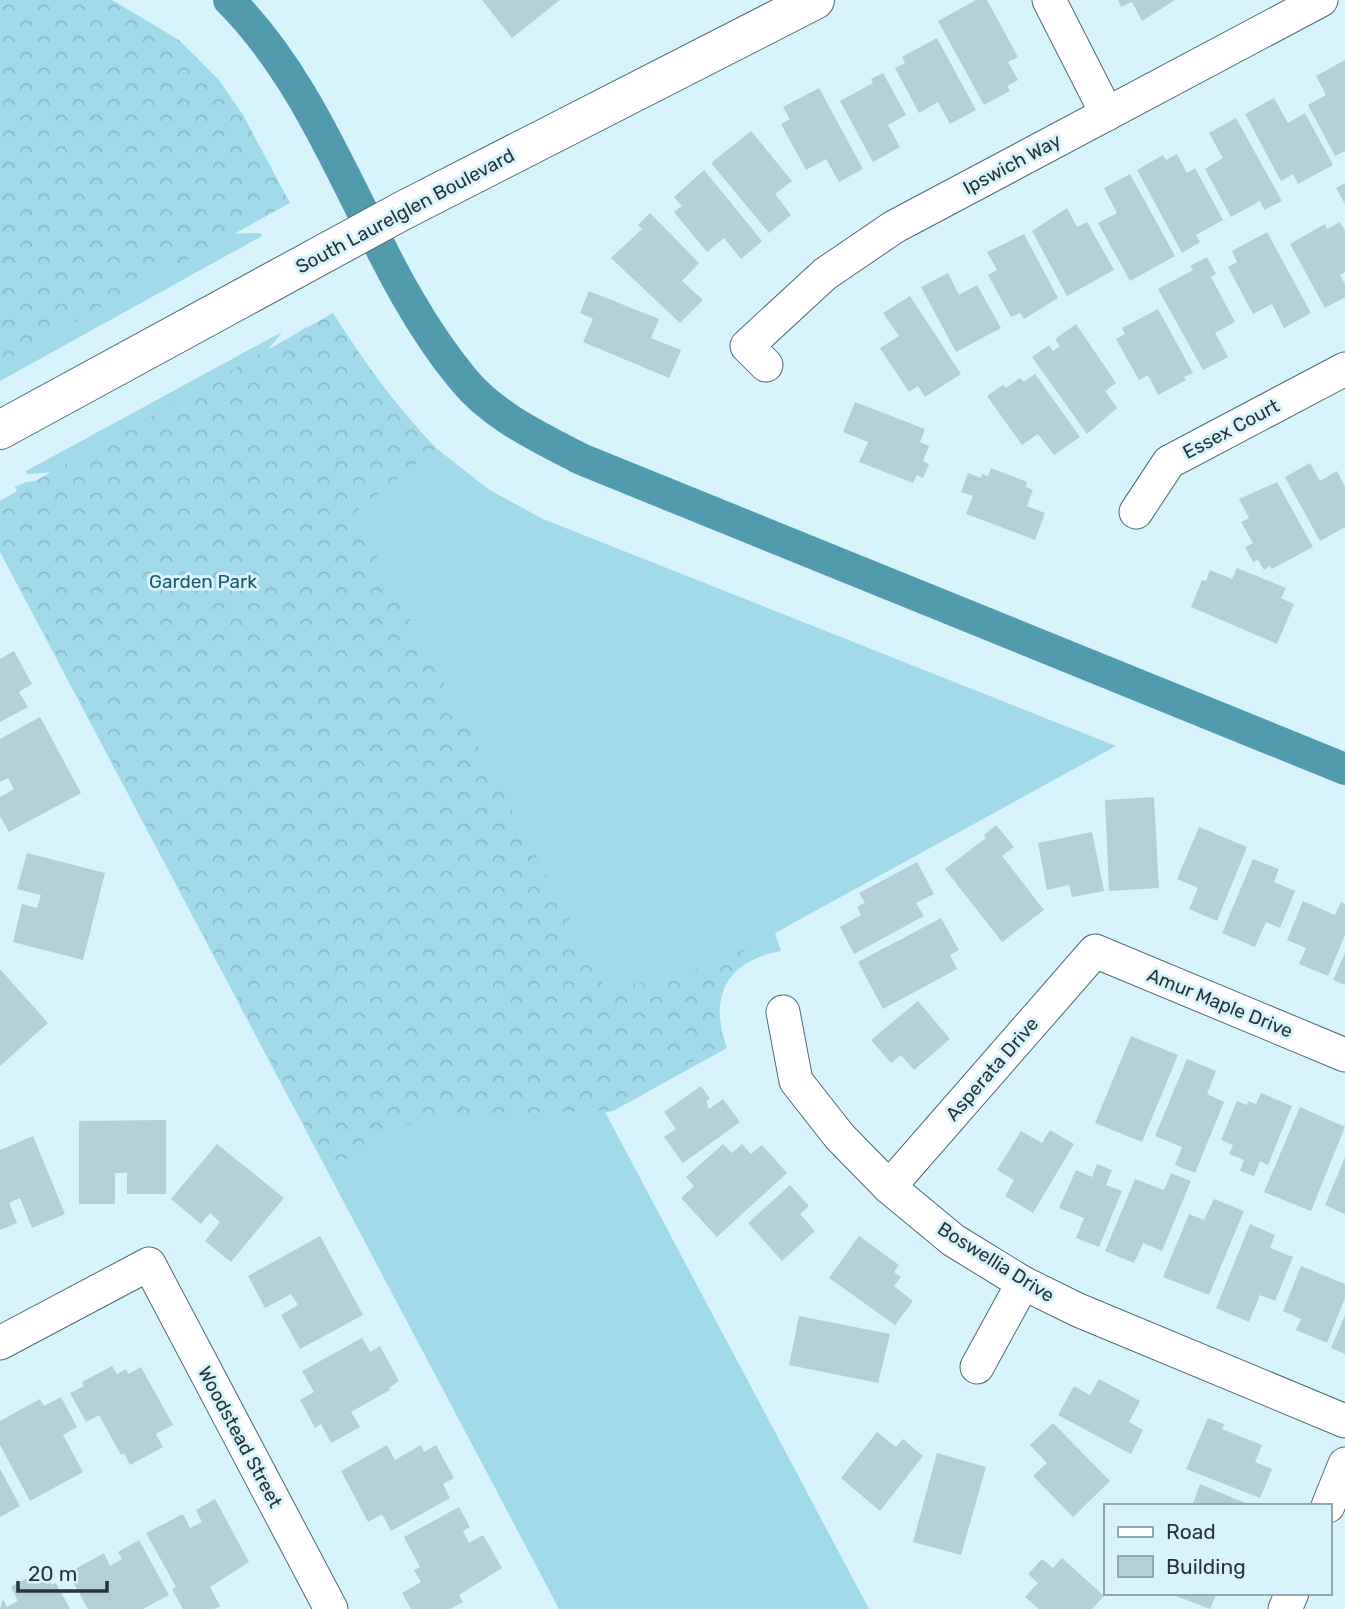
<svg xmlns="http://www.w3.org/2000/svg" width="1345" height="1609" viewBox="0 0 1345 1609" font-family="Rubik,sans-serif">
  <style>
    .grass { fill: #9fd9ea }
    .forest { fill: url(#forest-crowns) }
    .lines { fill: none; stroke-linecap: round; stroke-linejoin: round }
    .canal { stroke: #529baf; stroke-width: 32 }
    .building { fill: #b3d0d9 }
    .minor-casing { stroke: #506a72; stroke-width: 35 }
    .tertiary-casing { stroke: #506a72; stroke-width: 40 }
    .minor { stroke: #fff; stroke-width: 33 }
    .tertiary { stroke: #fff; stroke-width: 38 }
    .labels { text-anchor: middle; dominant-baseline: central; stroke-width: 6; stroke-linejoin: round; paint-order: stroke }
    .street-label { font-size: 19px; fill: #293438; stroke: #d7f4fd }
    .park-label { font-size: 19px; fill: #1c5867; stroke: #d7f4fd }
  </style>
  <defs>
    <pattern id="forest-crowns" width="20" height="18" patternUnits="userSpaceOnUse" patternTransform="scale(1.75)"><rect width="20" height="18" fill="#9fd9ea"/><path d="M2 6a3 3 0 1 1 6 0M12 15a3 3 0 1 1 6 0" fill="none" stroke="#89bbc9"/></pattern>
  </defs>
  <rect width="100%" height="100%" fill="#d7f4fd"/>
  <g class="grass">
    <polygon points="260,233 262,236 0,381 0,364 13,347 221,234"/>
    <path d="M306,327L401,474L436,448L488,489L543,519L1116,746L775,933L781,951C727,961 708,996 727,1048L613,1111L605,1112L869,1609H559L0,552V524L143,671L15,487L26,482L63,479L103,468Z"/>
    <polygon points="282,332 249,374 68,471 27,474 26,471"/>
  </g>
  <g class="forest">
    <polygon points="0,0 112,0 179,40 219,80 243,115 290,203 0,363"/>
    <path d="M333,313C364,362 396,406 436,448L354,513L607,990L712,966L744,949L746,956C719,981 711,1008 724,1043L611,1110L420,1118L328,1169L0,548V501L17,491L15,487L35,481Z"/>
  </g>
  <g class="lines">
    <path class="canal" d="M229,0C334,105 368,265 463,379C493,416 539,437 581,459L1345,769"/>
  </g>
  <g class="building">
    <polygon points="482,0 560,0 512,38"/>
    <polygon points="976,0 987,0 1018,57 1008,62 1018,80 1007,86 1010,91 984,105 938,21"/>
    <polygon points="1118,0 1175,0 1142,21 1132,2 1121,7"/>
    <polygon points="937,38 976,110 950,124 938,102 919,113 895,68 905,63 902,57"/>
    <polygon points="1345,60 1345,151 1335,156 1308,105 1326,95 1316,76"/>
    <polygon points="883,73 906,115 888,125 900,147 873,162 840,101 873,83 871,79"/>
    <polygon points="819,88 863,169 839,182 826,159 806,170 781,124 790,119 783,107"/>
    <polygon points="1274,98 1288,123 1305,113 1333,165 1298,184 1293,174 1281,181 1245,114"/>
    <polygon points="1236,118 1282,201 1264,210 1260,201 1231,217 1205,169 1223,158 1209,133"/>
    <polygon points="751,131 792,181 775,194 791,215 769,233 711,163"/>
    <polygon points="1177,154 1187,173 1195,168 1223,220 1196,235 1200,242 1182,253 1137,170 1163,155 1166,160"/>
    <polygon points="704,170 762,241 741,259 724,238 707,252 674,212 682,206 674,197"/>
    <polygon points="1130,174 1175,256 1130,281 1098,223 1117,213 1104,188"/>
    <polygon points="1345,183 1345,204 1336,188"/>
    <polygon points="1067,208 1077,227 1087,222 1114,270 1067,296 1032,231"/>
    <polygon points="650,213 699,263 682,281 703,300 680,323 611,258 642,229 638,225"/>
    <polygon points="1340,222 1345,231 1345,272 1340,275 1345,284 1345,297 1325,308 1290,244 1325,224 1327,229"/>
    <polygon points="1267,232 1311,313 1284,328 1272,304 1253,314 1228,267 1237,262 1232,251"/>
    <polygon points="1024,234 1058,298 1024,319 1020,313 1011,317 988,275 997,270 987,252"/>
    <polygon points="1207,257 1216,274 1211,277 1235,322 1215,333 1228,357 1203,370 1158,289 1193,270 1190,266"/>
    <polygon points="948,273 959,295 977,285 1001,328 956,352 921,287"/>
    <polygon points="589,291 659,319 651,338 681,350 669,378 583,342 593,319 580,313"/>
    <polygon points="910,296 961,374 925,397 918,386 909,392 880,348 899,336 883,313"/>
    <polygon points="1158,309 1193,373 1184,377 1186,380 1158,395 1148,375 1139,380 1116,339 1125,334 1122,328"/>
    <polygon points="1076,324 1116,383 1105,391 1117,408 1087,434 1032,357 1049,345 1053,351 1060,346 1055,339"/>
    <polygon points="1035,374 1080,437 1054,455 1038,434 1022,445 987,396 1003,385 1006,388 1020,378 1024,382"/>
    <polygon points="855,402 925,429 920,442 929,446 923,461 929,464 923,478 917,475 913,483 859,462 868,442 843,432"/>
    <polygon points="1310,463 1320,481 1337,471 1345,487 1345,527 1320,541 1285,477"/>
    <polygon points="991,468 1027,482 1026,487 1033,490 1027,506 1045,513 1035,540 966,514 973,496 961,492 968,473 981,478 982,474 988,476"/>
    <polygon points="1277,482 1313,547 1272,569 1270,566 1264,570 1258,560 1253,562 1245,547 1253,543 1241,522 1249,518 1239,499"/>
    <polygon points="1237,568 1286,588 1281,598 1294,604 1277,644 1191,607 1202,580 1206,581 1210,570 1232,579"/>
    <polygon points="14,651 32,684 19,692 28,707 0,722 0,659"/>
    <polygon points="40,717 81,793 9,832 0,816 0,797 14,789 8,778 0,782 0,739"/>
    <polygon points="1154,797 1159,888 1109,891 1105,800"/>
    <polygon points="996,825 1014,847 1002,856 1044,910 1002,942 945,869 986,838 984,835"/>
    <polygon points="1199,827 1247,847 1217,921 1189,909 1198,888 1177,879"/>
    <polygon points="1092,832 1104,891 1072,897 1069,885 1047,890 1038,843"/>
    <polygon points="27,853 105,873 83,960 13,942 22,904 37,908 41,895 17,889"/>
    <polygon points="1253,859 1279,869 1274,882 1295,891 1280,928 1266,922 1255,947 1222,933"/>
    <polygon points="917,862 934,894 916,903 924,916 854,954 840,927 861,915 857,907 865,903 859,893"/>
    <polygon points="1303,901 1335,915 1341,902 1345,904 1345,935 1328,976 1299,964 1306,948 1287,940"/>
    <polygon points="941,918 959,950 950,955 957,969 883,1009 858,962"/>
    <polygon points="1345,953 1345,985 1333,980"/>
    <polygon points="0,969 48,1023 0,1066"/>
    <polygon points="918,1001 950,1039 914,1070 901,1055 891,1063 871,1040"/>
    <polygon points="1131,1036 1178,1055 1142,1142 1095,1123"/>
    <polygon points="1187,1059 1216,1071 1207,1094 1224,1102 1195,1173 1175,1165 1182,1147 1155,1136"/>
    <polygon points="701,1086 710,1099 706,1101 709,1109 723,1099 740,1122 683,1163 664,1137 676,1129 664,1112"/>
    <polygon points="1261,1093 1292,1106 1268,1165 1260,1161 1254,1176 1240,1171 1244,1160 1229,1154 1233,1145 1221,1140 1237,1101 1247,1105 1248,1101 1256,1104"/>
    <polygon points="1300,1107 1345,1127 1311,1211 1264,1192"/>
    <polygon points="166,1120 166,1194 127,1194 127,1173 115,1173 115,1204 79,1204 79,1121"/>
    <polygon points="1050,1130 1074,1144 1033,1213 1005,1196 1014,1180 997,1170 1021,1131 1042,1143"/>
    <polygon points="33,1136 65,1214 32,1228 20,1198 9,1203 17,1223 0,1230 0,1150"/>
    <polygon points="217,1144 284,1198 231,1262 205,1241 220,1222 210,1213 201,1224 171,1199"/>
    <polygon points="723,1144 732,1153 742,1144 751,1154 762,1145 787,1173 717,1237 681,1198 694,1186 686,1177"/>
    <polygon points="1345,1157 1345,1214 1325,1205"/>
    <polygon points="1097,1164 1112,1170 1106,1185 1122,1191 1099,1247 1076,1238 1084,1218 1059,1208 1076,1170 1092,1177"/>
    <polygon points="1171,1173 1191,1181 1162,1251 1143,1243 1134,1263 1105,1251 1135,1179 1164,1190"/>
    <polygon points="790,1185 809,1206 800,1214 815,1231 782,1261 748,1223"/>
    <polygon points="1214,1199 1244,1211 1209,1295 1163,1277 1189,1214 1204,1220"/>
    <polygon points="1250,1224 1275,1235 1270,1248 1293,1257 1275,1301 1260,1295 1249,1322 1216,1308"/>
    <polygon points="320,1236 363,1315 300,1349 281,1315 298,1305 291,1294 265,1308 248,1276"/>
    <polygon points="859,1236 899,1265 894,1272 901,1277 894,1286 913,1301 895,1325 829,1278"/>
    <polygon points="1301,1266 1345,1284 1345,1298 1327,1343 1296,1330 1301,1319 1283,1311"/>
    <polygon points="1345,1315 1345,1354 1331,1348"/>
    <polygon points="799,1316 890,1334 878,1383 789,1365"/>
    <polygon points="362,1338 370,1352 380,1346 399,1381 389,1388 390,1390 351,1412 360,1427 331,1443 321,1424 315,1428 300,1400 314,1392 302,1371"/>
    <polygon points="112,1366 117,1374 126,1369 128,1374 141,1367 173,1425 156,1434 163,1447 130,1465 124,1453 121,1455 99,1415 86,1422 70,1393 84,1386 82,1382"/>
    <polygon points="1099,1379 1140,1401 1129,1422 1143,1430 1131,1454 1058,1415 1074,1386 1090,1395"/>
    <polygon points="61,1397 77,1427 63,1435 83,1472 30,1501 0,1445 0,1421 40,1399 44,1406"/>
    <polygon points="1208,1418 1224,1424 1222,1429 1262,1445 1255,1462 1272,1469 1260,1498 1186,1469"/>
    <polygon points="1053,1423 1110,1481 1073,1517 1033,1476 1047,1463 1030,1445"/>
    <polygon points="877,1432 896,1447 903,1439 923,1456 880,1511 841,1478"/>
    <polygon points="387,1445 395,1460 421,1445 424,1452 436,1445 454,1478 443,1484 450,1498 391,1531 382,1514 368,1522 341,1471"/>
    <polygon points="937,1453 986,1467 961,1555 913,1542"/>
    <polygon points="0,1469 20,1506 0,1517"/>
    <polygon points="1200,1484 1245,1503 1244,1506 1192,1506"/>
    <polygon points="215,1499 249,1562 210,1587 220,1606 214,1609 183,1609 172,1589 176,1587 146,1533 183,1514 190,1528 202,1522 196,1510"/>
    <polygon points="459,1507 470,1527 463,1531 469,1543 483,1535 502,1568 459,1595 463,1602 450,1609 411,1609 402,1593 421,1582 414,1570 420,1567 404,1537"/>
    <polygon points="139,1540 169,1595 143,1609 88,1609 68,1573 104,1553 110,1566 122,1559 118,1552"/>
    <polygon points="1062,1558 1104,1596 1092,1609 1039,1609 1025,1597 1038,1583 1028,1574 1042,1559 1053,1568"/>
    <polygon points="44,1569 52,1585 56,1583 70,1609 0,1609 3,1599 7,1607 18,1601 11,1587"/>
    <polygon points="1168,1593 1217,1593 1210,1609"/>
  </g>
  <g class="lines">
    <g class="minor-casing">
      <g id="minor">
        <polyline points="1049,0 1107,114"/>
        <polyline points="766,365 747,346 825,274 894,227 1321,0"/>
        <polyline points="1136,512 1169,462 1345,369"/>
        <polyline points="783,1012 796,1081 840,1137 889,1187 953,1240 1023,1283 1078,1310 1345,1421"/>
        <polyline points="889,1187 1095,951 1345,1055"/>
        <polyline points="0,1343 149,1264 331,1609"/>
        <polyline points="977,1367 1023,1283"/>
        <polyline points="1328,1506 1345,1464"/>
        <polyline points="1285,1609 1292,1593"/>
      </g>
    </g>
    <g class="tertiary-casing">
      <polyline id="tertiary" points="0,430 402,211 815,0"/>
    </g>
    <use href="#minor" class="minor"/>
    <use href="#tertiary" class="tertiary"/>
  </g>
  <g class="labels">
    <g class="street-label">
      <text transform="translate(1012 164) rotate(-28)">Ipswich Way</text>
      <text transform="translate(405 211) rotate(-28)">South Laurelglen Boulevard</text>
      <text transform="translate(1231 429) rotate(-28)">Essex Court</text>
      <text transform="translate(1220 1003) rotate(22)">Amur Maple Drive</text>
      <text transform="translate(992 1069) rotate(-49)">Asperata Drive</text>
      <text transform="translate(996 1262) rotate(32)">Boswellia Drive</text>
      <text transform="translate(240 1437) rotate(62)">Woodstead Street</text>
    </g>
    <g class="park-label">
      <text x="203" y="581">Garden Park</text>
    </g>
  </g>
  <rect x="1104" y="1504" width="228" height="91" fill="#d7f4fd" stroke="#91a7ae" stroke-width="2"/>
  <rect x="1118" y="1527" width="35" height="10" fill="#ffffff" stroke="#91a7ae" stroke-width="2"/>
  <text x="1166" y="1539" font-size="21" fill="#293438">Road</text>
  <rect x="1118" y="1556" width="35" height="21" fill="#b3d0d9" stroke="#91a7ae" stroke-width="2"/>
  <text x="1166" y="1574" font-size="21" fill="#293438">Building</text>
  <path d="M18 1581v10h89v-10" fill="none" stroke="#293438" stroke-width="3.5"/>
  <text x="28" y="1581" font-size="21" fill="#293438" stroke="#d7f4fd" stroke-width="5" paint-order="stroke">20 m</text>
</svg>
